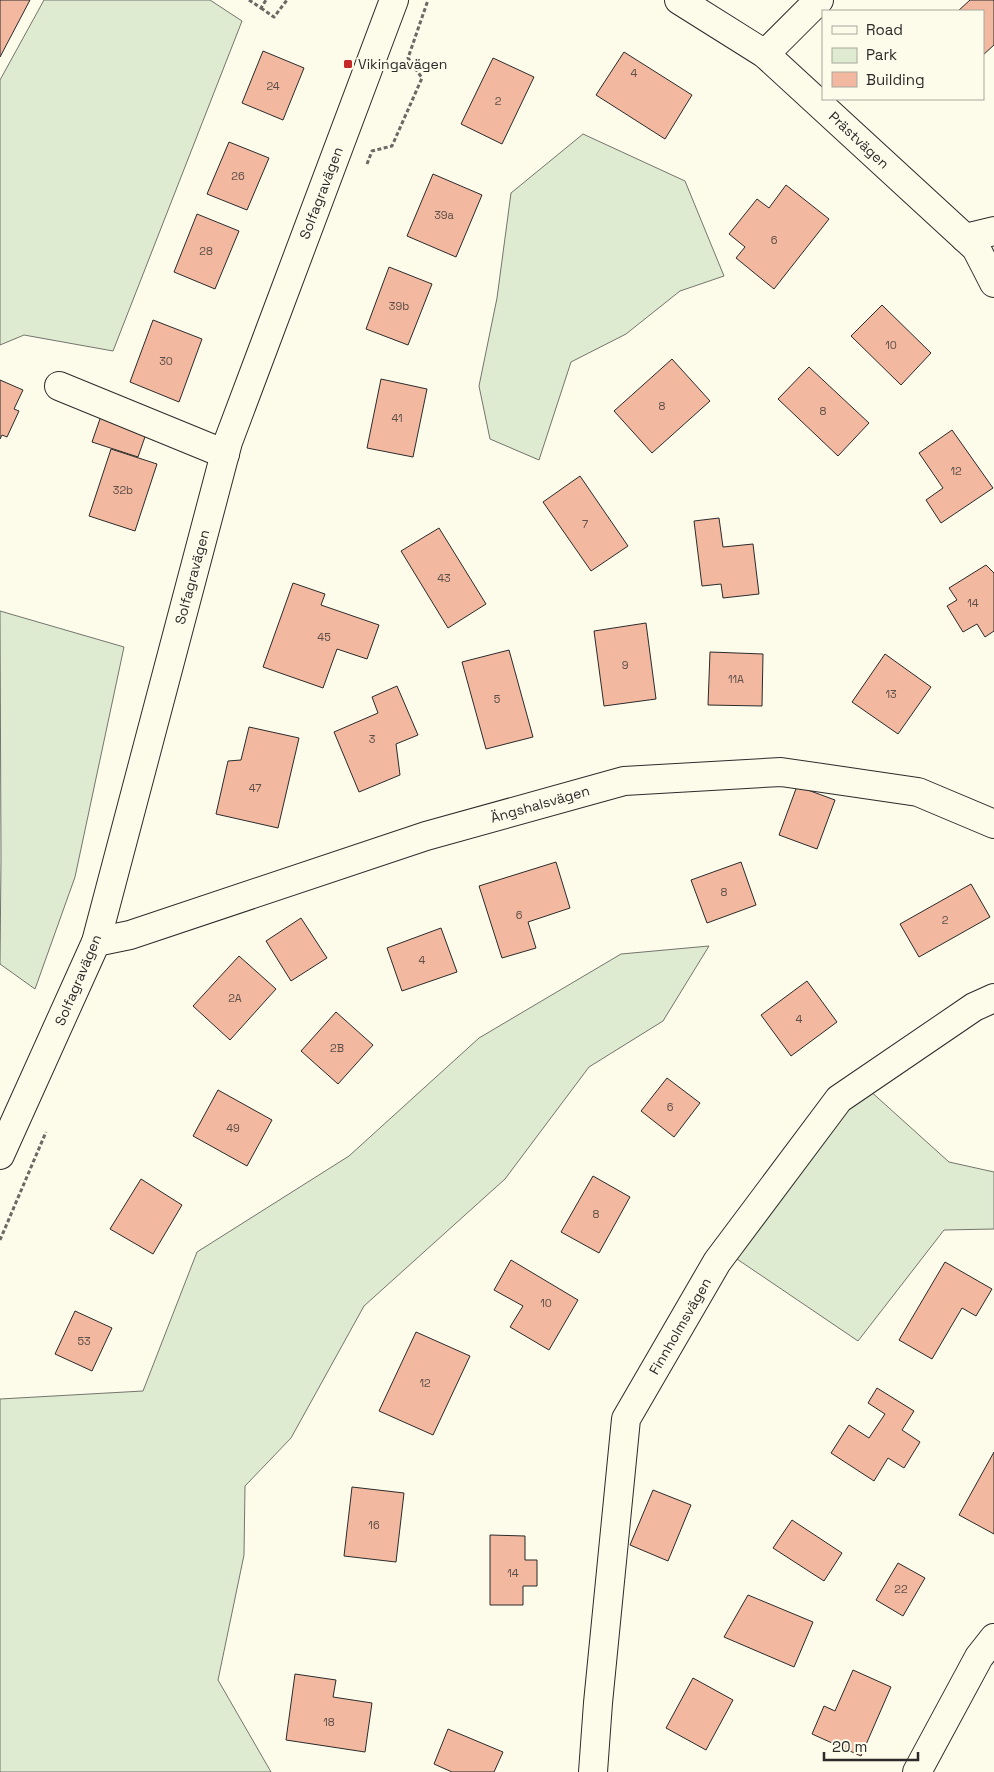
<svg xmlns="http://www.w3.org/2000/svg" width="994" height="1772" viewBox="0 0 994 1772" font-family="'Space Grotesk',sans-serif">
  <style>
    .green { fill: #deebd1; stroke: #74746e }
    .building { fill: #f2b8a0; stroke: #2b2b2b }
    .lines { fill: none; stroke-linecap: round; stroke-linejoin: round }
    .minor-casing { stroke: #2b2b2b; stroke-width: 30 }
    .path { stroke: #6a6964; stroke-width: 3; stroke-dasharray: 4 2.5; stroke-linecap: butt }
    .minor { stroke: #fdfbea; stroke-width: 28 }
    .poi-dot { fill: #c62828; stroke: #fdfbea; stroke-width: 2 }
    .labels { text-anchor: middle; dominant-baseline: central; stroke-width: 4; stroke-linejoin: round; paint-order: stroke }
    .number-label { font-size: 11px; fill: #5d4e48 }
    .poi-label { font-size: 14px; fill: #2b2b2b; stroke: #fdfbea; text-anchor: start }
    .street-label { font-size: 14px; fill: #2b2b2b; stroke: #fdfbea }
  </style>
  <rect width="100%" height="100%" fill="#fdfbea"/>
  <g class="green">
    <polygon points="44,0 210,0 242,21 113,351 24,335 0,345 0,80"/>
    <polygon points="583,134 685,181 724,276 680,291 626,334 571,362 539,460 490,439 479,386 497,298 511,193"/>
    <polygon points="0,611 124,647 75,877 35,989 0,964 1,858"/>
    <polygon points="709,946 663,1021 589,1067 505,1179 364,1306 291,1438 245,1486 244,1555 218,1680 271,1772 0,1772 0,1399 143,1391 197,1252 349,1156 479,1038 621,954"/>
    <polygon points="868,1089 949,1162 994,1172 994,1229 944,1230 858,1341 734,1257 806,1153"/>
  </g>
  <g class="building">
    <polygon points="0,0 30,0 0,57"/>
    <polygon points="970,0 994,0 994,45 983,55 983,11 958,11"/>
    <polygon points="263,51 304,68 283,120 242,103"/>
    <polygon points="624,52 692,95 665,139 596,95"/>
    <polygon points="493,58 534,77 502,144 461,124"/>
    <polygon points="229,142 269,158 247,210 207,194"/>
    <polygon points="433,174 482,195 456,257 407,236"/>
    <polygon points="786,185 829,219 774,289 736,258 745,247 729,234 757,199 769,208"/>
    <polygon points="197,214 239,231 215,289 174,272"/>
    <polygon points="389,267 432,284 408,345 366,329"/>
    <polygon points="882,305 931,353 901,385 851,336"/>
    <polygon points="153,320 202,339 179,402 130,382"/>
    <polygon points="672,359 710,401 652,453 614,411"/>
    <polygon points="809,367 869,423 838,456 778,399"/>
    <polygon points="381,379 427,389 413,457 367,448"/>
    <polygon points="0,380 23,390 14,409 19,411 7,437 2,435 0,439"/>
    <polygon points="101,416 147,431 138,457 92,442"/>
    <polygon points="952,430 993,488 941,523 926,500 943,488 919,453"/>
    <polygon points="111,449 157,464 135,531 89,516"/>
    <polygon points="580,476 628,546 591,571 543,502"/>
    <polygon points="719,518 723,547 753,544 759,594 723,598 721,584 702,586 694,521"/>
    <polygon points="439,528 486,604 448,628 401,551"/>
    <polygon points="986,565 994,573 994,631 985,637 977,624 963,632 947,606 957,600 949,588"/>
    <polygon points="293,583 325,594 321,605 379,625 367,659 337,649 323,688 263,667"/>
    <polygon points="646,623 656,699 604,706 594,631"/>
    <polygon points="509,650 533,737 486,749 462,662"/>
    <polygon points="710,652 763,654 762,706 708,705"/>
    <polygon points="885,654 931,687 898,734 852,702"/>
    <polygon points="397,686 418,735 396,744 400,775 359,792 334,732 378,713 372,697"/>
    <polygon points="249,727 299,738 278,828 216,814 228,761 241,760"/>
    <polygon points="797,786 835,800 817,849 779,835"/>
    <polygon points="556,862 570,908 528,922 536,948 502,958 479,886"/>
    <polygon points="741,862 756,905 707,923 691,880"/>
    <polygon points="971,884 990,917 919,957 900,924"/>
    <polygon points="301,918 327,958 291,981 266,941"/>
    <polygon points="441,928 457,972 402,991 387,948"/>
    <polygon points="239,956 276,989 230,1040 193,1006"/>
    <polygon points="807,981 837,1022 791,1056 761,1015"/>
    <polygon points="336,1012 373,1045 338,1084 301,1051"/>
    <polygon points="667,1078 700,1103 674,1137 641,1111"/>
    <polygon points="218,1090 272,1120 247,1166 193,1136"/>
    <polygon points="593,1176 630,1197 599,1253 561,1232"/>
    <polygon points="141,1179 182,1205 153,1254 110,1229"/>
    <polygon points="511,1260 578,1300 549,1350 510,1327 523,1306 494,1290"/>
    <polygon points="945,1262 992,1289 976,1316 962,1308 932,1359 899,1340"/>
    <polygon points="75,1311 112,1328 92,1371 55,1354"/>
    <polygon points="416,1332 470,1356 433,1435 379,1411"/>
    <polygon points="877,1388 914,1411 902,1430 920,1442 904,1468 888,1458 874,1481 831,1453 849,1425 869,1438 885,1414 868,1403"/>
    <polygon points="994,1452 994,1534 959,1515"/>
    <polygon points="352,1487 404,1493 396,1562 344,1556"/>
    <polygon points="653,1490 691,1505 668,1561 630,1545"/>
    <polygon points="792,1520 842,1553 824,1581 773,1548"/>
    <polygon points="490,1535 525,1536 525,1560 537,1560 537,1586 523,1586 523,1605 490,1605"/>
    <polygon points="898,1563 925,1578 903,1616 876,1600"/>
    <polygon points="748,1595 813,1622 794,1667 724,1637"/>
    <polygon points="853,1670 891,1687 861,1756 812,1734 824,1706 835,1711"/>
    <polygon points="295,1674 336,1680 333,1697 372,1703 365,1752 286,1740"/>
    <polygon points="693,1678 733,1700 706,1750 666,1728"/>
    <polygon points="448,1729 503,1752 494,1772 452,1772 434,1764"/>
  </g>
  <g class="lines">
    <g class="minor-casing">
      <g id="minor">
        <polyline points="679,0 765,54 976,248 994,283"/>
        <polyline points="765,54 819,0"/>
        <polyline points="965,238 994,231"/>
        <polyline points="59,386 225,454"/>
        <polyline points="96,942 130,935 426,836 624,781 781,772 918,792 994,824"/>
        <polyline points="0,1155 96,942 228,442 394,0"/>
        <polyline points="593,1772 598,1703 626,1419 717,1262 839,1099 974,1007 994,998"/>
        <polyline points="917,1772 979,1657 994,1638"/>
      </g>
    </g>
    <g class="path">
      <polyline points="249,0 261,8 266,0"/>
      <polyline points="261,8 274,17 287,0"/>
      <polyline points="367,164 372,151 392,146 422,78 408,58 428,0"/>
      <polyline points="0,1240 46,1132"/>
    </g>
    <use href="#minor" class="minor"/>
  </g>
  <rect class="poi-dot" x="343" y="59" width="10" height="10" rx="2.5"/>
  <g class="labels">
    <g class="number-label">
      <text x="634" y="73">4</text>
      <text x="273" y="86">24</text>
      <text x="498" y="101">2</text>
      <text x="238" y="176">26</text>
      <text x="444" y="215">39a</text>
      <text x="774" y="240">6</text>
      <text x="206" y="251">28</text>
      <text x="399" y="306">39b</text>
      <text x="891" y="345">10</text>
      <text x="166" y="361">30</text>
      <text x="662" y="406">8</text>
      <text x="823" y="411">8</text>
      <text x="397" y="418">41</text>
      <text x="956" y="471">12</text>
      <text x="123" y="490">32b</text>
      <text x="585" y="524">7</text>
      <text x="444" y="578">43</text>
      <text x="973" y="603">14</text>
      <text x="324" y="637">45</text>
      <text x="625" y="665">9</text>
      <text x="736" y="679">11A</text>
      <text x="891" y="694">13</text>
      <text x="497" y="699">5</text>
      <text x="372" y="739">3</text>
      <text x="255" y="788">47</text>
      <text x="724" y="892">8</text>
      <text x="519" y="915">6</text>
      <text x="945" y="920">2</text>
      <text x="422" y="960">4</text>
      <text x="235" y="998">2A</text>
      <text x="799" y="1019">4</text>
      <text x="337" y="1048">2B</text>
      <text x="670" y="1107">6</text>
      <text x="233" y="1128">49</text>
      <text x="596" y="1214">8</text>
      <text x="546" y="1303">10</text>
      <text x="84" y="1341">53</text>
      <text x="425" y="1383">12</text>
      <text x="374" y="1525">16</text>
      <text x="513" y="1573">14</text>
      <text x="901" y="1589">22</text>
      <text x="329" y="1722">18</text>
    </g>
    <g class="poi-label">
      <text x="358" y="64">Vikingavägen</text>
    </g>
    <g class="street-label">
      <text transform="translate(859 140) rotate(43)">Prästvägen</text>
      <text transform="translate(321 193) rotate(-69)">Solfagravägen</text>
      <text transform="translate(192 577) rotate(-75)">Solfagravägen</text>
      <text transform="translate(540 804) rotate(-16)">Ängshalsvägen</text>
      <text transform="translate(78 980) rotate(-67)">Solfagravägen</text>
      <text transform="translate(680 1326) rotate(-60)">Finnholmsvägen</text>
    </g>
  </g>
  <rect x="822" y="10" width="162" height="90" fill="#fdfbea" stroke="#a9a89e"/>
  <rect x="832" y="26" width="25" height="8" fill="#fdfbea" stroke="#a9a89e"/>
  <text x="866" y="35" font-size="15" fill="#2b2b2b">Road</text>
  <rect x="832" y="48" width="25" height="15" fill="#deebd1" stroke="#a9a89e"/>
  <text x="866" y="60" font-size="15" fill="#2b2b2b">Park</text>
  <rect x="832" y="72" width="25" height="15" fill="#f2b8a0" stroke="#a9a89e"/>
  <text x="866" y="85" font-size="15" fill="#2b2b2b">Building</text>
  <path d="M824 1752v8h94v-8" fill="none" stroke="#2b2b2b" stroke-width="2.5"/>
  <text x="832" y="1752" font-size="15" fill="#2b2b2b" stroke="#fdfbea" stroke-width="4" paint-order="stroke">20 m</text>
</svg>
